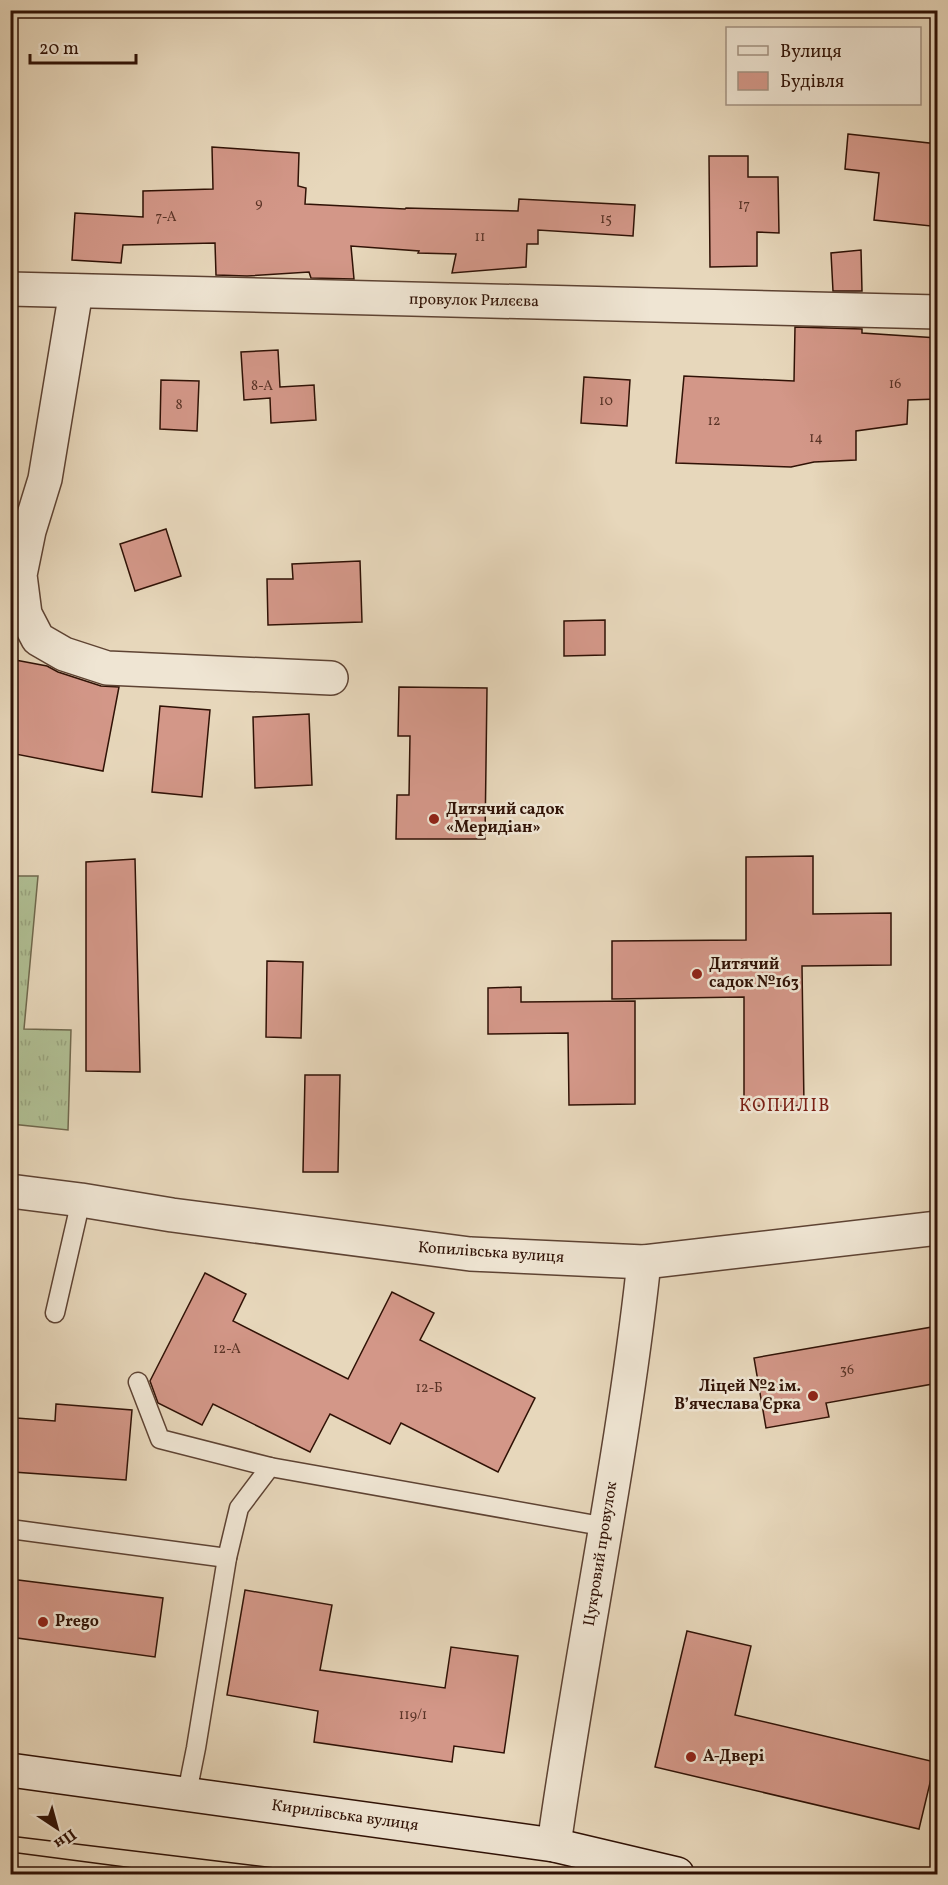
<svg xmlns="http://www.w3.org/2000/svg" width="948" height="1885" viewBox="0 0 948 1885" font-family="Vollkorn,serif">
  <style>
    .grass { fill: url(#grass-tufts); stroke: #70684d; stroke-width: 1.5 }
    .building { fill: #d39788; stroke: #301206; stroke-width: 1.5 }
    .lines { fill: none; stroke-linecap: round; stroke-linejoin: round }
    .lane-casing { stroke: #5e4333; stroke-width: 21 }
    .street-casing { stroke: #5e4333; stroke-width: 36 }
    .secondary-casing { stroke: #301206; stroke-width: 36 }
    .lane { stroke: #efe5d3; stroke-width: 18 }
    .street { stroke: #efe5d3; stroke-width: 33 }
    .secondary { stroke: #efe5d3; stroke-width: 33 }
    .tram { stroke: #301206; stroke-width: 1.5 }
    .poi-dot { fill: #8f2418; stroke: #efe5d3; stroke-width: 2 }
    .labels { text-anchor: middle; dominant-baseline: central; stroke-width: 5; stroke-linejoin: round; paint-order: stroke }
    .number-label { font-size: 14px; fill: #593326 }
    .street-label { font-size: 16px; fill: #301206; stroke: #efe5d3 }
    .poi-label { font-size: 16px; font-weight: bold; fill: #301206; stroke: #efe5d3; text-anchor: start }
    .neighbourhood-label { font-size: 18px; letter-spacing: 1.5px; fill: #7a1f14; stroke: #efe5d3 }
  </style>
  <defs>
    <pattern id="grass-tufts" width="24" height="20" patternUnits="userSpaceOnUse" patternTransform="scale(1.5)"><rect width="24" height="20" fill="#b0bf94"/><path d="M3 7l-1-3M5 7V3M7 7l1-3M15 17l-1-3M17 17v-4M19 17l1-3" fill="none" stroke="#98a37e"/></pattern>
  </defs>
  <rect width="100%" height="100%" fill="#e7d7bb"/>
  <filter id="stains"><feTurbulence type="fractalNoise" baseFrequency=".00333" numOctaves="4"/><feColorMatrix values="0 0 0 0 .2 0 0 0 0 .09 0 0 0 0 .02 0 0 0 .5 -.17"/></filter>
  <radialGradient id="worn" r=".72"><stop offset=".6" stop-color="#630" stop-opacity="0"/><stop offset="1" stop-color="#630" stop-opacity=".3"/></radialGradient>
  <polygon class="grass" points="11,876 38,876 24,1029 71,1030 68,1130 11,1124"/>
  <g class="building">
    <polygon points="848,134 938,144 938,175 931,226 874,220 879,173 845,169"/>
    <polygon points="212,147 299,153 298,186 306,188 305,204 405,209 406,208 518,211 519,199 635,205 633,236 538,230 538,244 527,244 526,267 452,273 456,254 418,253 419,251 351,246 354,279 311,278 309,272 247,276 216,275 215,243 123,245 121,263 72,260 75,213 143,217 143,191 213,189"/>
    <polygon points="709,156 748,156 748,177 778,177 779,233 757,232 757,266 710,267"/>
    <polygon points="861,250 862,291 833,291 831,253"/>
    <polygon points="795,327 862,329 862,333 938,338 938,399 908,400 907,424 856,431 856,460 814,462 791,467 676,463 684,376 794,381"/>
    <polygon points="278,350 280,387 314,385 316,420 271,423 270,398 244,400 241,352"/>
    <polygon points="584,377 630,380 627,426 581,423"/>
    <polygon points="161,380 199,381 197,431 160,429"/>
    <polygon points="166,529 181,576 135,591 120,544"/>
    <polygon points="360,561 362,622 268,625 267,579 293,579 292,564"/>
    <polygon points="605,620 605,655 564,656 564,621"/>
    <polygon points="10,659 47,666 58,672 101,686 119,687 103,771 10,753"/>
    <polygon points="399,687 487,688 485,839 396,839 397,795 409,795 410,736 398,736"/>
    <polygon points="160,706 210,710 202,797 152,792"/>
    <polygon points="309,714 312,785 255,788 253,717"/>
    <polygon points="813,856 813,914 891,913 891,965 802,966 804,1106 744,1106 744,997 612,999 612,941 746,940 746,857"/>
    <polygon points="135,859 140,1072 86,1071 86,862"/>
    <polygon points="267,961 303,962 301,1038 266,1037"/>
    <polygon points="521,987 521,1002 635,1001 635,1104 569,1105 568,1033 488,1034 488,988"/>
    <polygon points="305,1075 340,1075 338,1172 303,1172"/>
    <polygon points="205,1273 246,1294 233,1321 348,1379 392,1292 434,1313 420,1340 535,1398 498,1472 401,1423 390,1444 330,1414 310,1452 213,1404 202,1425 158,1403 150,1381"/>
    <polygon points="938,1326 938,1383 826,1403 829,1417 766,1428 754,1358"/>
    <polygon points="56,1404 132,1410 126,1480 13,1472 17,1418 55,1421"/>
    <polygon points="10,1579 163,1598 155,1657 10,1637"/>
    <polygon points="245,1590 332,1605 320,1670 445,1688 451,1647 518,1656 504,1753 454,1746 452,1762 314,1742 318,1711 227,1695"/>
    <polygon points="687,1631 751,1646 735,1715 935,1762 919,1829 655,1767"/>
  </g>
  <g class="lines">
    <g class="lane-casing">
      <g id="lane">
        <polyline points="55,1313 81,1200"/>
        <polyline points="138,1382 160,1439 270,1467"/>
        <polyline points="10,1529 227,1558"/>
        <polyline points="187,1793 196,1748 227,1558 239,1508 270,1467 607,1527"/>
      </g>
    </g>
    <g class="street-casing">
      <g id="street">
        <polyline points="10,289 938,312"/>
        <polyline points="76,291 45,479 29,531 20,575 25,614 38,639 64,654 107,668 331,678"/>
        <polyline points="10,1191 81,1200 172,1215 470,1254 644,1262 938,1228"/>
        <path d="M554,1845C581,1650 623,1458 644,1262"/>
      </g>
    </g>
    <g class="secondary-casing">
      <polyline id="secondary" points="10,1770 554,1845 677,1874"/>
    </g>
    <use href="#lane" class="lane"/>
    <use href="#street" class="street"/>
    <use href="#secondary" class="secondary"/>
    <g class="tram">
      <polyline points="10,1836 325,1874"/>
      <polyline points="10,1852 179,1874"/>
    </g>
  </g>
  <g class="poi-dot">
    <circle cx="434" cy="819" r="6"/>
    <circle cx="697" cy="974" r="6"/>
    <circle cx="813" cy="1396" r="6"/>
    <circle cx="43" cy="1622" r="6"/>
    <circle cx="691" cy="1757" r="6"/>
  </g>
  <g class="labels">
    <g class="number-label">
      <text x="259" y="203">9</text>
      <text x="744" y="205">17</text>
      <text x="166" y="217">7-А</text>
      <text x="606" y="219">15</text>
      <text x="480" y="237">11</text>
      <text x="895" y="384">16</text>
      <text x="262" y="386">8-А</text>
      <text x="606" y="401">10</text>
      <text x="179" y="405">8</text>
      <text x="714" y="421">12</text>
      <text x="816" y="438">14</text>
      <text x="227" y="1349">12-А</text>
      <text x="847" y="1370">36</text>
      <text x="429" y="1388">12-Б</text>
      <text x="413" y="1715">119/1</text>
    </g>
    <g class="street-label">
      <text transform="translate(474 301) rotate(1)">провулок Рилєєва</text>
      <text transform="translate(491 1253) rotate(4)">Копилівська вулиця</text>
      <text transform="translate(601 1554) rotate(-81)">Цукровий провулок</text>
      <text transform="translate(345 1816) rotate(8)">Кирилівська вулиця</text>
    </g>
    <g class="poi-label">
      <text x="446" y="810">Дитячий садок<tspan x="446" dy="18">«Меридіан»</tspan></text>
      <text x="709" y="965">Дитячий<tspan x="709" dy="18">садок №163</tspan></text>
      <text x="801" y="1387" text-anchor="end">Ліцей №2 ім.<tspan x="801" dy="18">В’ячеслава Єрка</tspan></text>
      <text x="55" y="1622">Prego</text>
      <text x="703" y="1757">А-Двері</text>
    </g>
    <g class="neighbourhood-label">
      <text x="785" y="1106">КОПИЛІВ</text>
    </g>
  </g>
  <rect width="948" height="1885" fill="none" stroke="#e7d7bb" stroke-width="36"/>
  <rect x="12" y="12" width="924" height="1861" fill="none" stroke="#301206" stroke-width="3"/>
  <rect x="18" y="18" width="912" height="1849" fill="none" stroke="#301206" stroke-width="1.5"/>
  <rect x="726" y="27" width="195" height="78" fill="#efe5d3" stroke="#a39181" stroke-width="1.5"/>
  <rect x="738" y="46" width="30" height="9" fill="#efe5d3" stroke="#a39181" stroke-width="1.5"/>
  <text x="780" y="57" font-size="18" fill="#301206">Вулиця</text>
  <rect x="738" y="72" width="30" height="18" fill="#d39788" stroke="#a39181" stroke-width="1.5"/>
  <text x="780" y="87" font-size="18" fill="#301206">Будівля</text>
  <g transform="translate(57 1828) rotate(144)" stroke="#efe5d3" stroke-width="4.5" paint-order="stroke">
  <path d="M0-4.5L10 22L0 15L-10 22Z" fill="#301206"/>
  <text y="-9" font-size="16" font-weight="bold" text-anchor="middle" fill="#301206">Пн</text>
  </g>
  <path d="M30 54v9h106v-9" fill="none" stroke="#301206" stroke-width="3"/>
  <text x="39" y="54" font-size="18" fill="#301206" stroke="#efe5d3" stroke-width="4.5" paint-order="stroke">20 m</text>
  <rect width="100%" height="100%" filter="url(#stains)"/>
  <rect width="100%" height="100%" fill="url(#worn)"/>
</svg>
